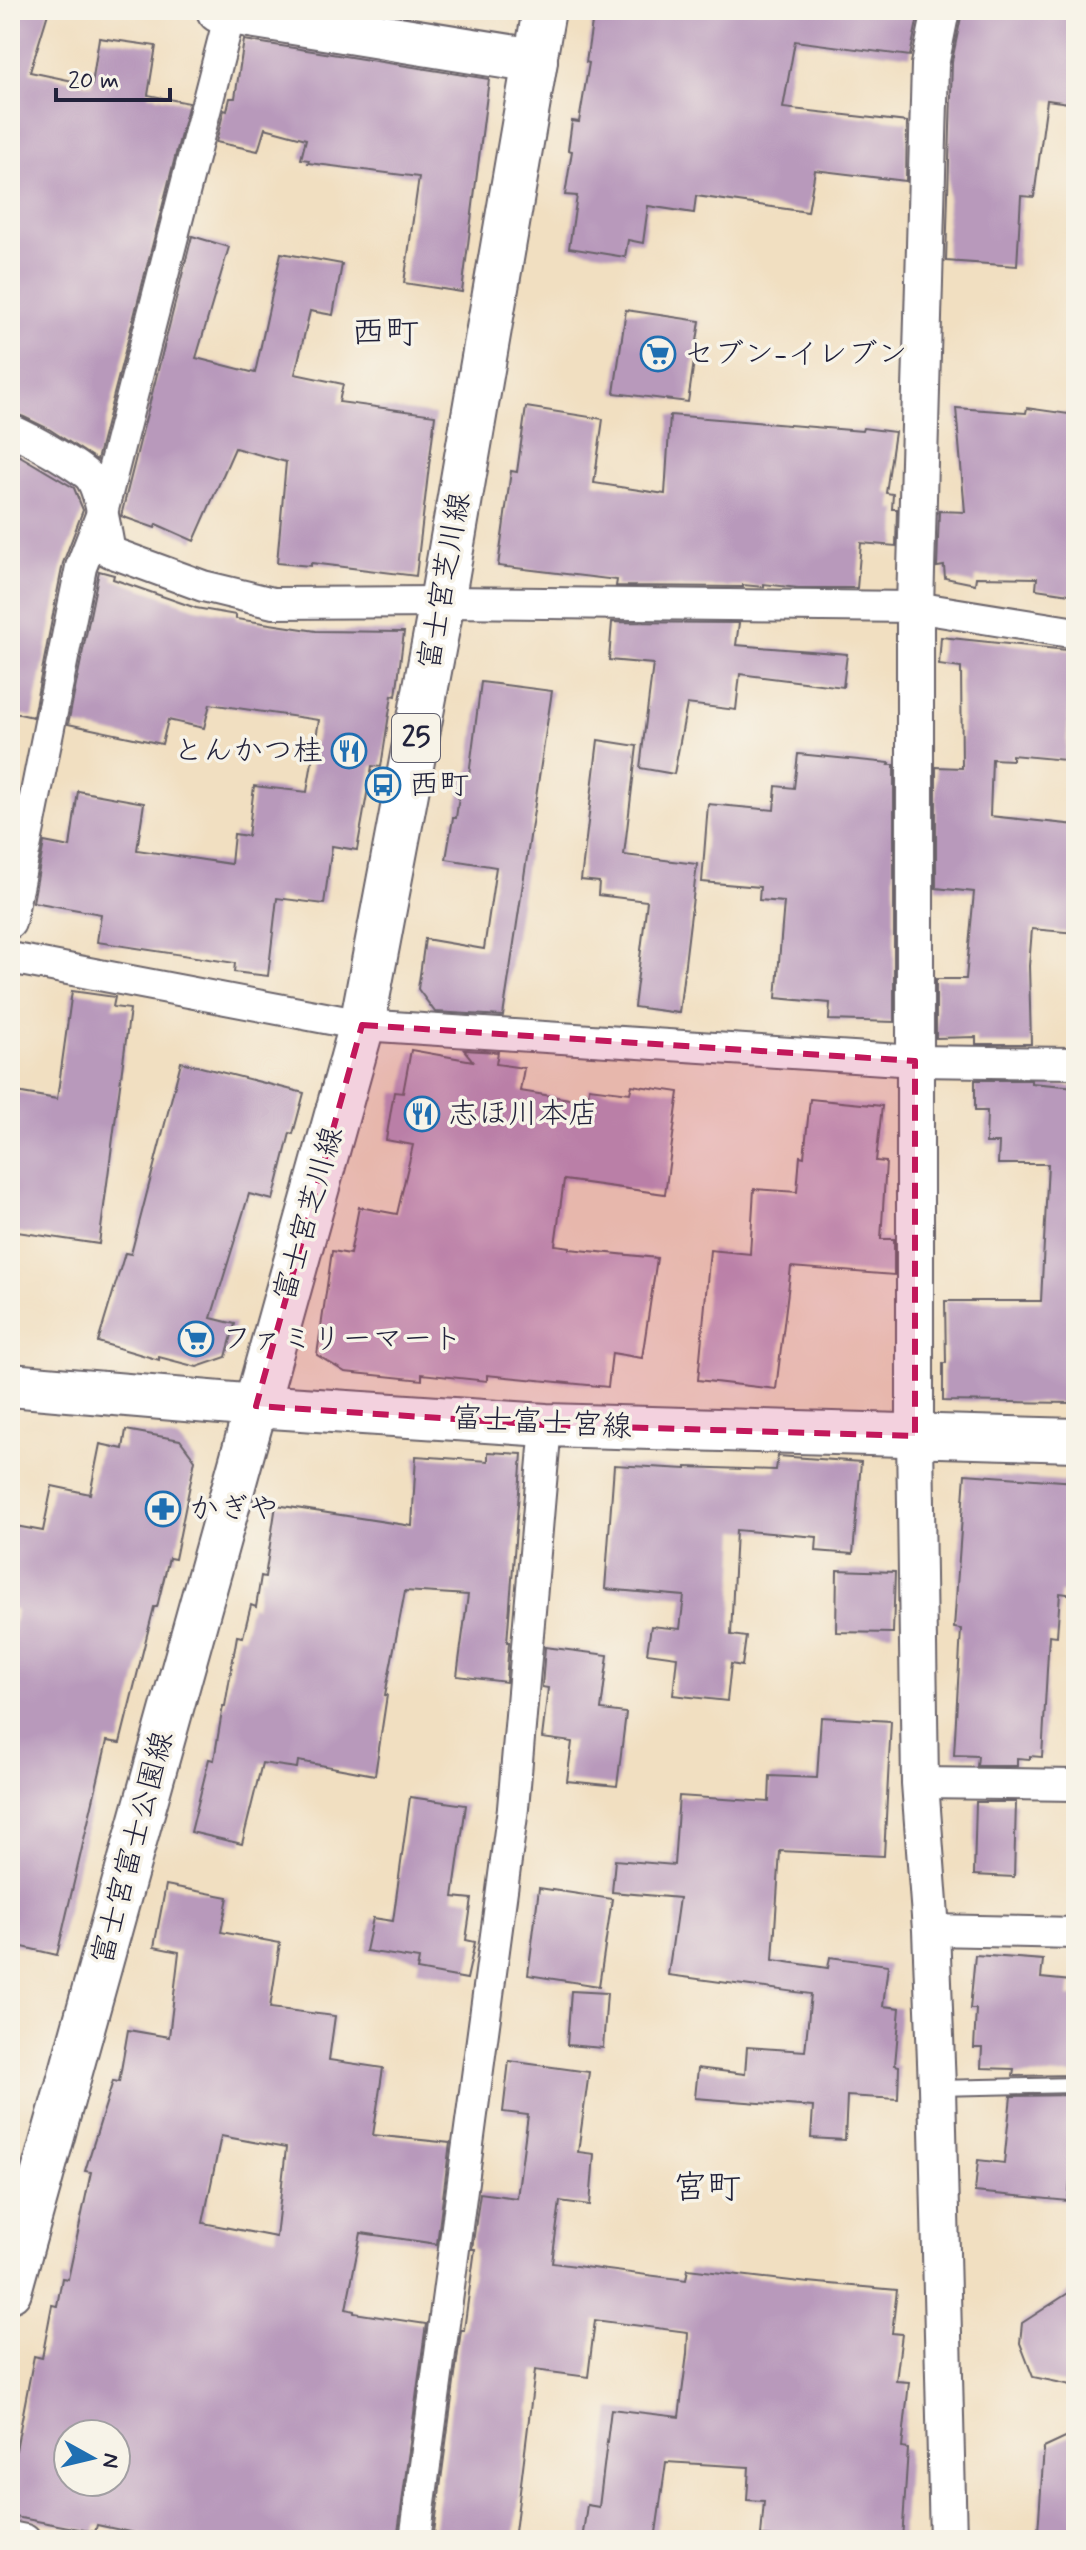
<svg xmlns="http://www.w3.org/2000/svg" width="1086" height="2550" viewBox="0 0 1086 2550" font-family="Mynerve,'Klee One',sans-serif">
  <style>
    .building { fill: #b899bb; fill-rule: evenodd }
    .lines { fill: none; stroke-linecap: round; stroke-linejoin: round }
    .service-casing { stroke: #6a646a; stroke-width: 18 }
    .minor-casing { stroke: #6a646a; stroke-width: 34 }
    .tertiary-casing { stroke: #6a646a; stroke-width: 40 }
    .secondary-casing { stroke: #6a646a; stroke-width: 46 }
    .primary-casing { stroke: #6a646a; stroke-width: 48 }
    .service { stroke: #fff; stroke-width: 14 }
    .minor { stroke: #fff; stroke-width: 30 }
    .tertiary { stroke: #fff; stroke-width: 36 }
    .secondary { stroke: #fff; stroke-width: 42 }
    .primary { stroke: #fff; stroke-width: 44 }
    .marked { fill: #c2185b; fill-opacity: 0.2; stroke: #c2185b; stroke-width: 6; stroke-dasharray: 16 10; stroke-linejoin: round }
    .labels { text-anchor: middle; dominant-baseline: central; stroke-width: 7; stroke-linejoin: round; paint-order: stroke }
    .shield { fill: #f7f3e8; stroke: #62616f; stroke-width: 2 }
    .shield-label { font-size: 28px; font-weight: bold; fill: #22223b }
    .poi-label { font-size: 30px; fill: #22223b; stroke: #f7f3e8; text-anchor: start }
    .street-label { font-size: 30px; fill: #22223b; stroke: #f7f3e8 }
    .quarter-label { font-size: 34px; fill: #22223b; stroke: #f7f3e8 }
  </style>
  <rect width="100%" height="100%" fill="#f7f3e8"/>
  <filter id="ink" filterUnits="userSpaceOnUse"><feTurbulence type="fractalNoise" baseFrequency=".0125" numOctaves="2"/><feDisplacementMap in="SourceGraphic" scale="16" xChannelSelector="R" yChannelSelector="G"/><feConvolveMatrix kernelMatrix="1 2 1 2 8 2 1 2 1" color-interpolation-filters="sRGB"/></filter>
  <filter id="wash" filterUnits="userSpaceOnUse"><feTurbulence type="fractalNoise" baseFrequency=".006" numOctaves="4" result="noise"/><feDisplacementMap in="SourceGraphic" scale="32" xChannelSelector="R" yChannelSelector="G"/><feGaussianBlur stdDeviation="1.8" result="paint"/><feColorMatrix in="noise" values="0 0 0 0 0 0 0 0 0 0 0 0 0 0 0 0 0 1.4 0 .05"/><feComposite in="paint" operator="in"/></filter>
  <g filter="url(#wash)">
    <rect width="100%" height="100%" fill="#f1dfc1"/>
    <g id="blocks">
      <g class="building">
        <polygon points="10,10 49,10 30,72 92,85 99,38 156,46 148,95 189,103 97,460 49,429 24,417 10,412"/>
        <polygon points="594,10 904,10 919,12 910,56 795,41 783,108 907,122 906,181 815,170 808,212 696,196 694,213 648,206 643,243 628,240 625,257 569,248 577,196 565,195 572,151 568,150 572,121 579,122 589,63 586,62"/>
        <polygon points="965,10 1061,10 1076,12 1076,104 1047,100 1034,197 1021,196 1017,266 946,261 952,61 961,17 965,18"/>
        <polygon points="244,40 489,79 462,292 404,283 419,177 308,163 309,160 301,159 306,139 265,128 258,151 216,142 224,110 227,111 230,98 235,98"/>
        <polygon points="192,236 229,247 196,358 255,373 281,253 342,264 333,315 310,311 295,374 343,384 339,402 435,415 416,576 311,563 311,566 277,563 286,462 235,448 194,541 156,524 155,528 121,516"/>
        <polygon points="626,310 700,321 688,402 614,393"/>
        <polygon points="526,407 603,419 594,483 665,494 670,415 862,431 863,428 895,432 886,493 893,494 892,509 897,509 896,546 861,543 857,588 798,588 764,584 764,587 743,585 743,587 616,586 617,580 498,566 511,471 517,472"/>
        <polygon points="956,408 1026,413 1027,408 1076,415 1076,595 1036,589 1037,578 976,577 975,584 945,578 944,566 937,567 939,511 965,512"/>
        <polygon points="10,450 74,488 83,510 63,563 33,717 10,712"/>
        <polygon points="99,571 114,575 113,579 196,608 236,615 236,619 316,631 404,632 396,696 392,695 381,767 372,766 357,850 332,846 324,904 277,898 268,976 234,972 235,963 97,942 101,914 33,902 44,842 70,847 78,791 144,803 137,850 231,864 234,834 248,836 254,786 307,792 319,720 210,704 204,728 168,720 162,744 68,724"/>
        <polygon points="612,622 739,623 736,645 847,654 843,687 740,674 736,710 687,704 674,774 640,768 653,664 609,660"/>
        <polygon points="941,637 1076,651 1076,700 1070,699 1065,760 1012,755 1012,760 992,759 990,816 1076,825 1076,933 1032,929 1029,966 1031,1044 976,1044 976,1037 936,1038 936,979 966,979 974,892 936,888 936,767 962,768 961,668 939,665"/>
        <polygon points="481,682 552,691 503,1016 435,1012 418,989 425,939 484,949 496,867 446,859 453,818 456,818 462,774 469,775"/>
        <polygon points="598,740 637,746 624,855 697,864 679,1013 634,1007 647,901 598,895 599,882 581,880"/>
        <polygon points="798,754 890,763 889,765 894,765 894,1022 829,1020 830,1003 776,998 784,902 759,900 760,887 702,882 708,804 774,810 776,786 794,788"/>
        <polygon points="72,991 115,997 113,1007 130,1009 99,1244 10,1231 10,1125 16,1092 57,1099"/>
        <polygon points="411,1050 473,1061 464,1050 498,1052 496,1064 524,1068 520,1091 588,1102 589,1088 630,1093 632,1085 679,1092 665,1194 564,1180 555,1245 570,1247 570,1249 657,1258 642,1358 612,1353 608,1387 487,1375 487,1381 422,1374 422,1380 345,1372 317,1355 332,1251 350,1254 359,1207 397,1214 413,1145 386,1140 394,1092 403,1093"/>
        <polygon points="181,1062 304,1093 293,1134 290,1133 273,1200 249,1194 211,1318 235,1324 226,1357 197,1367 159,1357 159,1360 98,1342 125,1253 131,1254"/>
        <polygon points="975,1080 1031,1080 1031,1083 1076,1087 1076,1379 1070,1403 943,1401 943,1363 946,1363 945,1301 1041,1301 1048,1164 998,1164 999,1143 986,1143 987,1111 975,1111"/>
        <polygon points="810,1099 882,1106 876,1161 886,1162 881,1239 894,1239 894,1275 791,1267 776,1389 698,1380 710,1250 750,1254 754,1189 797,1192 800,1156 804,1157"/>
        <polygon points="126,1430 180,1440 195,1460 175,1559 169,1558 157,1607 154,1607 120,1743 107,1741 57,1955 10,1944 10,1654 16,1610 10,1608 10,1525 43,1531 52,1486 90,1494 100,1444 123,1449"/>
        <polygon points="488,1452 522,1454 507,1642 509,1642 506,1682 457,1676 468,1595 405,1591 385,1695 387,1695 375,1775 298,1761 297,1768 262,1763 242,1844 191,1832 209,1759 214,1760 223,1706 225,1706 237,1636 243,1637 251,1605 256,1607 261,1576 265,1577 276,1505 412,1526 416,1456 488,1461"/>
        <polygon points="778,1456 861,1462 853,1554 816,1551 817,1537 736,1530 731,1635 746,1637 742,1666 731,1664 727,1701 673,1695 677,1657 647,1653 651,1626 680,1629 684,1596 605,1589 614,1465 686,1469 686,1467 776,1470"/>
        <polygon points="965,1474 1076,1482 1076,1595 1060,1593 1057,1636 1049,1635 1042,1757 1030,1756 1030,1759 1017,1758 1017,1766 977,1766 978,1756 954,1755 961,1629 954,1628"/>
        <polygon points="837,1570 895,1572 893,1633 836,1632"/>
        <polygon points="545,1647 608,1655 601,1710 626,1713 617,1786 567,1781 572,1742 542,1738 548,1688 542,1687"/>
        <polygon points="821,1717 891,1721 884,1856 780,1851 773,1960 828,1968 830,1957 888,1965 883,2006 900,2008 895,2065 899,2066 898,2099 847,2096 845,2140 811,2138 813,2107 695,2098 698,2068 745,2074 747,2047 805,2051 811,1994 668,1975 679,1898 612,1892 615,1860 674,1865 679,1796 769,1802 770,1776 817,1778"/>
        <polygon points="410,1797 466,1805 453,1897 472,1899 466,1940 475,1942 467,1979 417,1970 419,1959 366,1951 373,1918 393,1921"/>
        <polygon points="976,1802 1016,1802 1014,1877 974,1875"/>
        <path d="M166,1885L228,1897L221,1932L280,1943L270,2008L335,2016L329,2060L383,2068L373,2135L450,2143L437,2244L361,2233L346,2309L354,2311V2313L426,2324L397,2540H167L97,2525L95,2532L10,2516V2449L16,2450L34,2356L42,2358L52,2305L57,2306L62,2278L68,2279L91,2172L85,2171L113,2081L119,2082L128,2030L169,2037L179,1952L154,1947ZM221,2136L286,2148L276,2237L203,2223ZM68,2434H116V2482H68Z"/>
        <polygon points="539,1888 612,1899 599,1986 528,1975"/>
        <polygon points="975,1955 1043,1960 1041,1978 1071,1981 1069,1997 1076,1997 1076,2075 1013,2076 1014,2069 981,2068 982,2048 974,2048 976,2009 970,2009"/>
        <polygon points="571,1991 607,1993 603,2048 567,2045"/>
        <polygon points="509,2061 589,2072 578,2152 594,2154 590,2205 560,2201 552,2263 686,2280 688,2269 808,2283 808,2282 897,2290 892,2333 902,2334 896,2381 909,2382 902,2448 908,2449 902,2540 809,2540 761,2536 764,2501 747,2500 749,2467 666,2462 655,2540 582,2540 587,2505 599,2507 611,2409 679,2417 687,2354 688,2332 595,2320 588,2377 535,2370 514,2540 433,2540 461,2330 464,2330 475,2249 472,2249 480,2193 517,2198 528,2115 503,2112"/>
        <polygon points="1076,2095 1076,2123 1068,2201 975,2192 978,2160 1004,2163 1011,2096"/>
        <polygon points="1076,2288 1076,2386 1033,2377 1020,2343 1022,2323"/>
        <polygon points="1076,2433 1076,2534 1038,2532 1044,2448"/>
      </g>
    </g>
  </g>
  <g filter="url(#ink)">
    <use href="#blocks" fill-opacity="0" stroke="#6a646a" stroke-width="2"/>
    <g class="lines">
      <g class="service-casing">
        <polyline id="service" points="937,2088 1076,2085"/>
      </g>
      <g class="minor-casing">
        <g id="minor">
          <path d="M10,430C24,435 84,468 91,479C101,494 106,533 110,552L203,586L273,603L442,602L915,607L1076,633"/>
          <polyline points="10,923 81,567 102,513 231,10"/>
          <polyline points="10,958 362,1025 915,1061 1076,1063"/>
          <polyline points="920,1783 1076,1785"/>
          <polyline points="931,1930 1076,1933"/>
          <polyline points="10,2537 25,2540"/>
          <polyline points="415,2540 513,1808 546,1425"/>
        </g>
      </g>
      <g class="tertiary-casing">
        <polyline id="tertiary" points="941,10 930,65 915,607 915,1436 920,1783 931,1930 937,2088 948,2540"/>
      </g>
      <g class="secondary-casing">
        <g id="secondary">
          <polyline points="535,61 544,10"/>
          <polyline points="10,1385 256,1406 546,1425 1076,1440"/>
          <polyline points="10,2291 256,1406"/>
        </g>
      </g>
      <g class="primary-casing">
        <polyline id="primary" points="219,10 535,61 442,602 362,1025 256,1406"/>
      </g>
      <use href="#service" class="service"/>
      <use href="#minor" class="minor"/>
      <use href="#tertiary" class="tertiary"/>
      <use href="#secondary" class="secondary"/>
      <use href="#primary" class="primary"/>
    </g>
  </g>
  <path class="marked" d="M362,1025L915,1061V1436L546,1425L256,1406Z"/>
  <defs>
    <g id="supermarket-ring" transform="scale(1.8)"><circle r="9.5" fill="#f7f3e8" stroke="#1f6fb2" stroke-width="1.5"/><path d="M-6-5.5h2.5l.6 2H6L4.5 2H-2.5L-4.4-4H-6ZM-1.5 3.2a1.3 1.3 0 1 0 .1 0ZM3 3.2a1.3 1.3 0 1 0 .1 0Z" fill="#1f6fb2"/></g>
    <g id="restaurant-ring" transform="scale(1.8)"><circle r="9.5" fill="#f7f3e8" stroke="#1f6fb2" stroke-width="1.5"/><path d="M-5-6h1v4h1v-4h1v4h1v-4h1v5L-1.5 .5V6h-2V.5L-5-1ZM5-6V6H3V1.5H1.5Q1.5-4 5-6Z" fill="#1f6fb2"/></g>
    <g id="bus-ring" transform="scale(1.8)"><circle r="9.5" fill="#f7f3e8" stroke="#1f6fb2" stroke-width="1.5"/><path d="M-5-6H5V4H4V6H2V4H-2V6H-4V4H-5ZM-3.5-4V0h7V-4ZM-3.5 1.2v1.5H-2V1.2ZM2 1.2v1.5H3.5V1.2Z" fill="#1f6fb2"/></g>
    <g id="pharmacy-ring" transform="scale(1.8)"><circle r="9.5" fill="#f7f3e8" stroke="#1f6fb2" stroke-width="1.5"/><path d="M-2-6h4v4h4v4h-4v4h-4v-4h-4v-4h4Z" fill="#1f6fb2"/></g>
  </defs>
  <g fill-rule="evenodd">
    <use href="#supermarket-ring" x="658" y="354"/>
    <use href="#restaurant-ring" x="349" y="751"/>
    <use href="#bus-ring" x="383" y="785"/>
    <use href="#restaurant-ring" x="422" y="1114"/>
    <use href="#supermarket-ring" x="196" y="1339"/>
    <use href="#pharmacy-ring" x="163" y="1509"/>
  </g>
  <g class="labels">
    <rect class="shield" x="392" y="714" width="48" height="48" rx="6"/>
    <g class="shield-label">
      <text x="416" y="738">25</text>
    </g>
    <g class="poi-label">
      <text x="684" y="354">セブン-イレブン</text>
      <text x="323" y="751" text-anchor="end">とんかつ桂</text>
      <text x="409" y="785">西町</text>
      <text x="448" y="1114">志ほ川本店</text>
      <text x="222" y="1339">ファミリーマート</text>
      <text x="189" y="1509">かぎや</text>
    </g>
    <g class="street-label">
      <text transform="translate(445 581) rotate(-80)">富士宮芝川線</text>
      <text transform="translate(309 1214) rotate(-74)">富士宮芝川線</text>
      <text transform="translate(542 1423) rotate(3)">富士富士宮線</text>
      <text transform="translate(133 1848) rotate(-75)">富士宮富士公園線</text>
    </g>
    <g class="quarter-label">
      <text x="385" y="333">西町</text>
      <text x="707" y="2188">宮町</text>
    </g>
  </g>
  <rect width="1086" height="2550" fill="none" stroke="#f7f3e8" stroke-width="40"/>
  <g transform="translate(92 2458) rotate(98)"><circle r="38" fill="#f7f3e8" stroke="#a29fa3" stroke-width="2"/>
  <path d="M0-6L14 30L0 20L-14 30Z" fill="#1f6fb2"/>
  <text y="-12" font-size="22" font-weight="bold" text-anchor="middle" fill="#22223b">N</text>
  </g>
  <path d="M56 88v12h114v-12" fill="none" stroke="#22223b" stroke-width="4"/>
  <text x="68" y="88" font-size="24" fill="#22223b" stroke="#f7f3e8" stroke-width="6" paint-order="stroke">20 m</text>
</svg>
